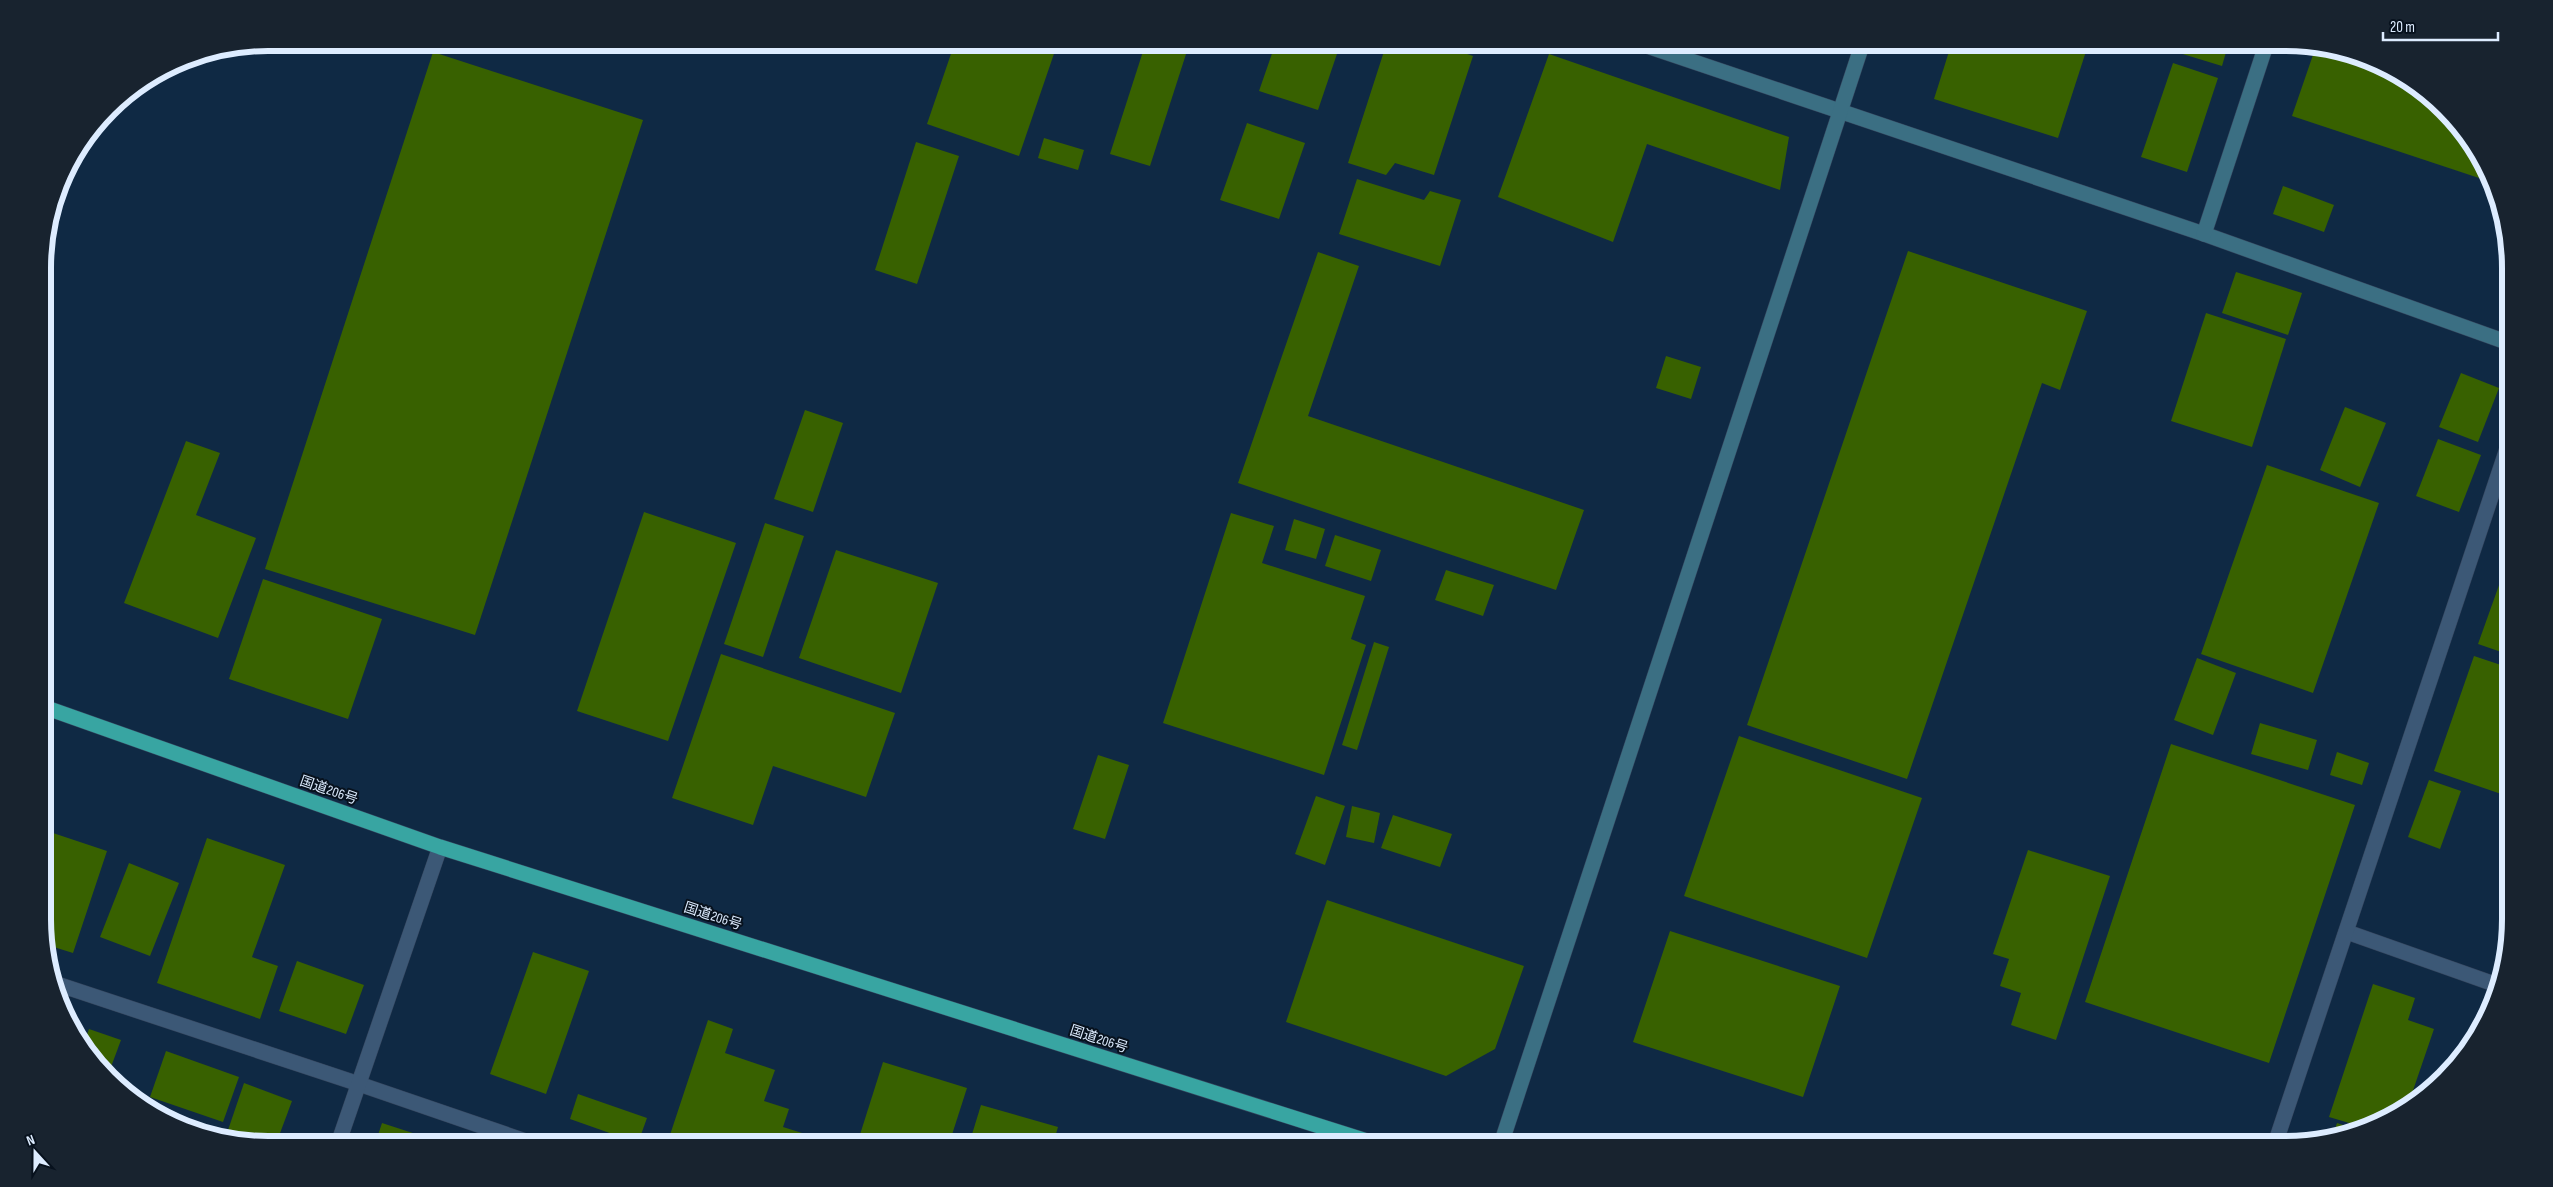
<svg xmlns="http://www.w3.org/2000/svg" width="2553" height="1187" viewBox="0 0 2553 1187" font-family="'Sofia Sans Condensed','Noto Sans JP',sans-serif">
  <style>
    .building { fill: #386100 }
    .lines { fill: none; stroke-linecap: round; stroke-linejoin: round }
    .street-casing { stroke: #35455d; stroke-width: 16 }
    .secondary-casing { stroke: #35455d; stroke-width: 16 }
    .highway-casing { stroke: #35455d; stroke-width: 16 }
    .street { stroke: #3c5876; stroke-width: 15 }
    .secondary { stroke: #3b6f83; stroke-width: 15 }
    .highway { stroke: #38a5a2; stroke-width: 15 }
    .labels { text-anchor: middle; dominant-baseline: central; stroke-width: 4; stroke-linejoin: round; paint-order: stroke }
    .street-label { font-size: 14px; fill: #ddecff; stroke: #07111d }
    .rim { fill: none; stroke: #ddecff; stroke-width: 6 }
  </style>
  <rect width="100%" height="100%" fill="#0f2944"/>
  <g class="building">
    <polygon points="955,42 1058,42 1019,156 927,124"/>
    <polygon points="1146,42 1161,42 1187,51 1150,166 1110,154"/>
    <polygon points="1276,42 1341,42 1318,110 1259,91"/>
    <polygon points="1387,42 1432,42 1473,56 1434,175 1395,163 1386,175 1348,163"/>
    <polygon points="1952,42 2089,42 2058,138 1934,99"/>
    <polygon points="2179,42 2229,42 2222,66 2176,52"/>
    <polygon points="2315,49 2371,60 2422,89 2464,131 2494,183 2292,116"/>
    <polygon points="433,52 643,120 475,635 265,569"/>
    <polygon points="1549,54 1789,137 1780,190 1647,144 1613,242 1498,197"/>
    <polygon points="2173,63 2218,78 2187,172 2141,157"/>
    <polygon points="1247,123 1305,143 1279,219 1220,200"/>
    <polygon points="1044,138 1084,150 1078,170 1038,158"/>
    <polygon points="916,142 959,156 917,284 875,270"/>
    <polygon points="1357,179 1424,200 1430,191 1461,200 1440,266 1339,234"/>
    <polygon points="2283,186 2334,205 2324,232 2273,214"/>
    <polygon points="1908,251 2087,311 2060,390 2042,383 1907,779 1747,725"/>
    <polygon points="1318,252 1359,266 1308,416 1584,510 1556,590 1238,483"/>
    <polygon points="2236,272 2302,293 2288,335 2222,313"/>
    <polygon points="2206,313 2286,339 2252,447 2171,421"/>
    <polygon points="1666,356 1701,367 1691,399 1656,388"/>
    <polygon points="2461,373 2499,388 2478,442 2439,427"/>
    <polygon points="2345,407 2386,423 2360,487 2320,470"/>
    <polygon points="805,410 843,423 813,512 774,499"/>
    <polygon points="2438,439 2481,455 2459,512 2416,496"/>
    <polygon points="186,441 220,453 196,515 256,538 218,638 124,603"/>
    <polygon points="2267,465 2379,503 2313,693 2201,654"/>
    <polygon points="644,512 736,543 668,741 577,711"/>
    <polygon points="1231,513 1274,526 1262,563 1365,596 1351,639 1366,645 1324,775 1163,723"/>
    <polygon points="1294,519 1325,529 1316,559 1285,550"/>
    <polygon points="765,523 804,536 763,657 724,644"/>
    <polygon points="1335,535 1381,550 1371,581 1325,566"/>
    <polygon points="836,550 938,583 901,693 799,658"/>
    <polygon points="1446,570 1494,585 1483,616 1435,600"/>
    <polygon points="2503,574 2510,576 2510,655 2478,644"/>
    <polygon points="263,579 382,619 348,719 229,679"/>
    <polygon points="1374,642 1389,647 1357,750 1342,745"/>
    <polygon points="721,654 895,713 866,797 773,766 753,825 672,798"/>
    <polygon points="2474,656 2510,668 2510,797 2434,771"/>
    <polygon points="2197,658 2236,673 2213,735 2174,720"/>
    <polygon points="2260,723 2317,740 2308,770 2251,754"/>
    <polygon points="1739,736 1922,798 1867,958 1684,896"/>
    <polygon points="2171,744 2355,805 2269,1063 2085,1002"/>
    <polygon points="2337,752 2369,763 2362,785 2330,775"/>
    <polygon points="1098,755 1129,765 1105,839 1073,829"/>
    <polygon points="2429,780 2461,791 2440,849 2408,837"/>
    <polygon points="1316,796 1345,806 1325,865 1295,854"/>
    <polygon points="1352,806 1380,813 1374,843 1346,837"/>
    <polygon points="1393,815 1452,834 1440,867 1381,848"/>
    <polygon points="44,830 107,851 73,953 44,944"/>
    <polygon points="207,838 285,865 252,957 278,966 260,1019 157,983"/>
    <polygon points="2028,850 2110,876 2056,1040 2011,1025 2021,993 2000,986 2009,959 1993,954"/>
    <polygon points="129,863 179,883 150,956 100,937"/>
    <polygon points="1327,900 1524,966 1495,1049 1446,1076 1286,1022"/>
    <polygon points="1670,931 1840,986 1803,1097 1633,1042"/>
    <polygon points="533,952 589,971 546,1094 490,1074"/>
    <polygon points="297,961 364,985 346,1034 279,1011"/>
    <polygon points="2373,984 2415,998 2408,1020 2434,1029 2407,1108 2366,1128 2329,1117"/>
    <polygon points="708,1020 733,1029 725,1053 775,1070 764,1101 789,1109 783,1127 837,1144 667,1144"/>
    <polygon points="89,1029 121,1040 108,1075 89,1056 83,1046"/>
    <polygon points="166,1051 239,1077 223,1122 150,1097"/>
    <polygon points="883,1062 967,1088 949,1144 857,1144"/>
    <polygon points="244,1083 292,1101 276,1144 226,1136"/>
    <polygon points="578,1094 647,1118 638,1143 570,1119"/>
    <polygon points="981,1105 1058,1127 1053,1144 969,1144"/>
    <polygon points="382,1123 425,1137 422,1144 375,1144"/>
    <polygon points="2337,1123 2361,1131 2332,1138"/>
    <polygon points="294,1138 311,1144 291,1144"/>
  </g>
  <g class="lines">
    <g class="street-casing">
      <g id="street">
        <polyline points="2347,932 2497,985"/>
        <polyline points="54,983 359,1084 534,1144"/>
        <polyline points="338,1144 440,847"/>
        <polyline points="2275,1144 2509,443"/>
      </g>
    </g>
    <g class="secondary-casing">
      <g id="secondary">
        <polyline points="1635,42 2204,234 2509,343"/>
        <polyline points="2204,234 2267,42"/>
        <polyline points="1501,1144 1863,42"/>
      </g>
    </g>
    <g class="highway-casing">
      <polyline id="highway" points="44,707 440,847 1376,1144"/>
    </g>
    <use href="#street" class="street"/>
    <use href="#secondary" class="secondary"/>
    <use href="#highway" class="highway"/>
  </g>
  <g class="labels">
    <g class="street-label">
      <text transform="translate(329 790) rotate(19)">国道206号</text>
      <text transform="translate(713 916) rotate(18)">国道206号</text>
      <text transform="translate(1099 1039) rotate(18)">国道206号</text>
    </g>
  </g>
  <path d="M0 0H2553V1187H0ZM268 51H2285A217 217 0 0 1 2502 268V919A217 217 0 0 1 2285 1136H268A217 217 0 0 1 51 919V268A217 217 0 0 1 268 51Z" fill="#18232f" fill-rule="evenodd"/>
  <path class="rim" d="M268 51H2285A217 217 0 0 1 2502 268V919A217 217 0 0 1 2285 1136H268A217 217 0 0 1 51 919V268A217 217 0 0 1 268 51Z"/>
  <g transform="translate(35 1152) rotate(339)" stroke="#07111d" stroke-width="4" paint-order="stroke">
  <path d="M0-4L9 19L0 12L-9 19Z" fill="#ddecff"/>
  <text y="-8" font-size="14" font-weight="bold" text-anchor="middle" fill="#ddecff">N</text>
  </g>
  <path d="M2383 32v8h115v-8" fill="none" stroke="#ddecff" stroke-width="2.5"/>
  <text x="2390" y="32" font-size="15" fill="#ddecff" stroke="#07111d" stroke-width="4" paint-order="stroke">20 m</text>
</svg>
